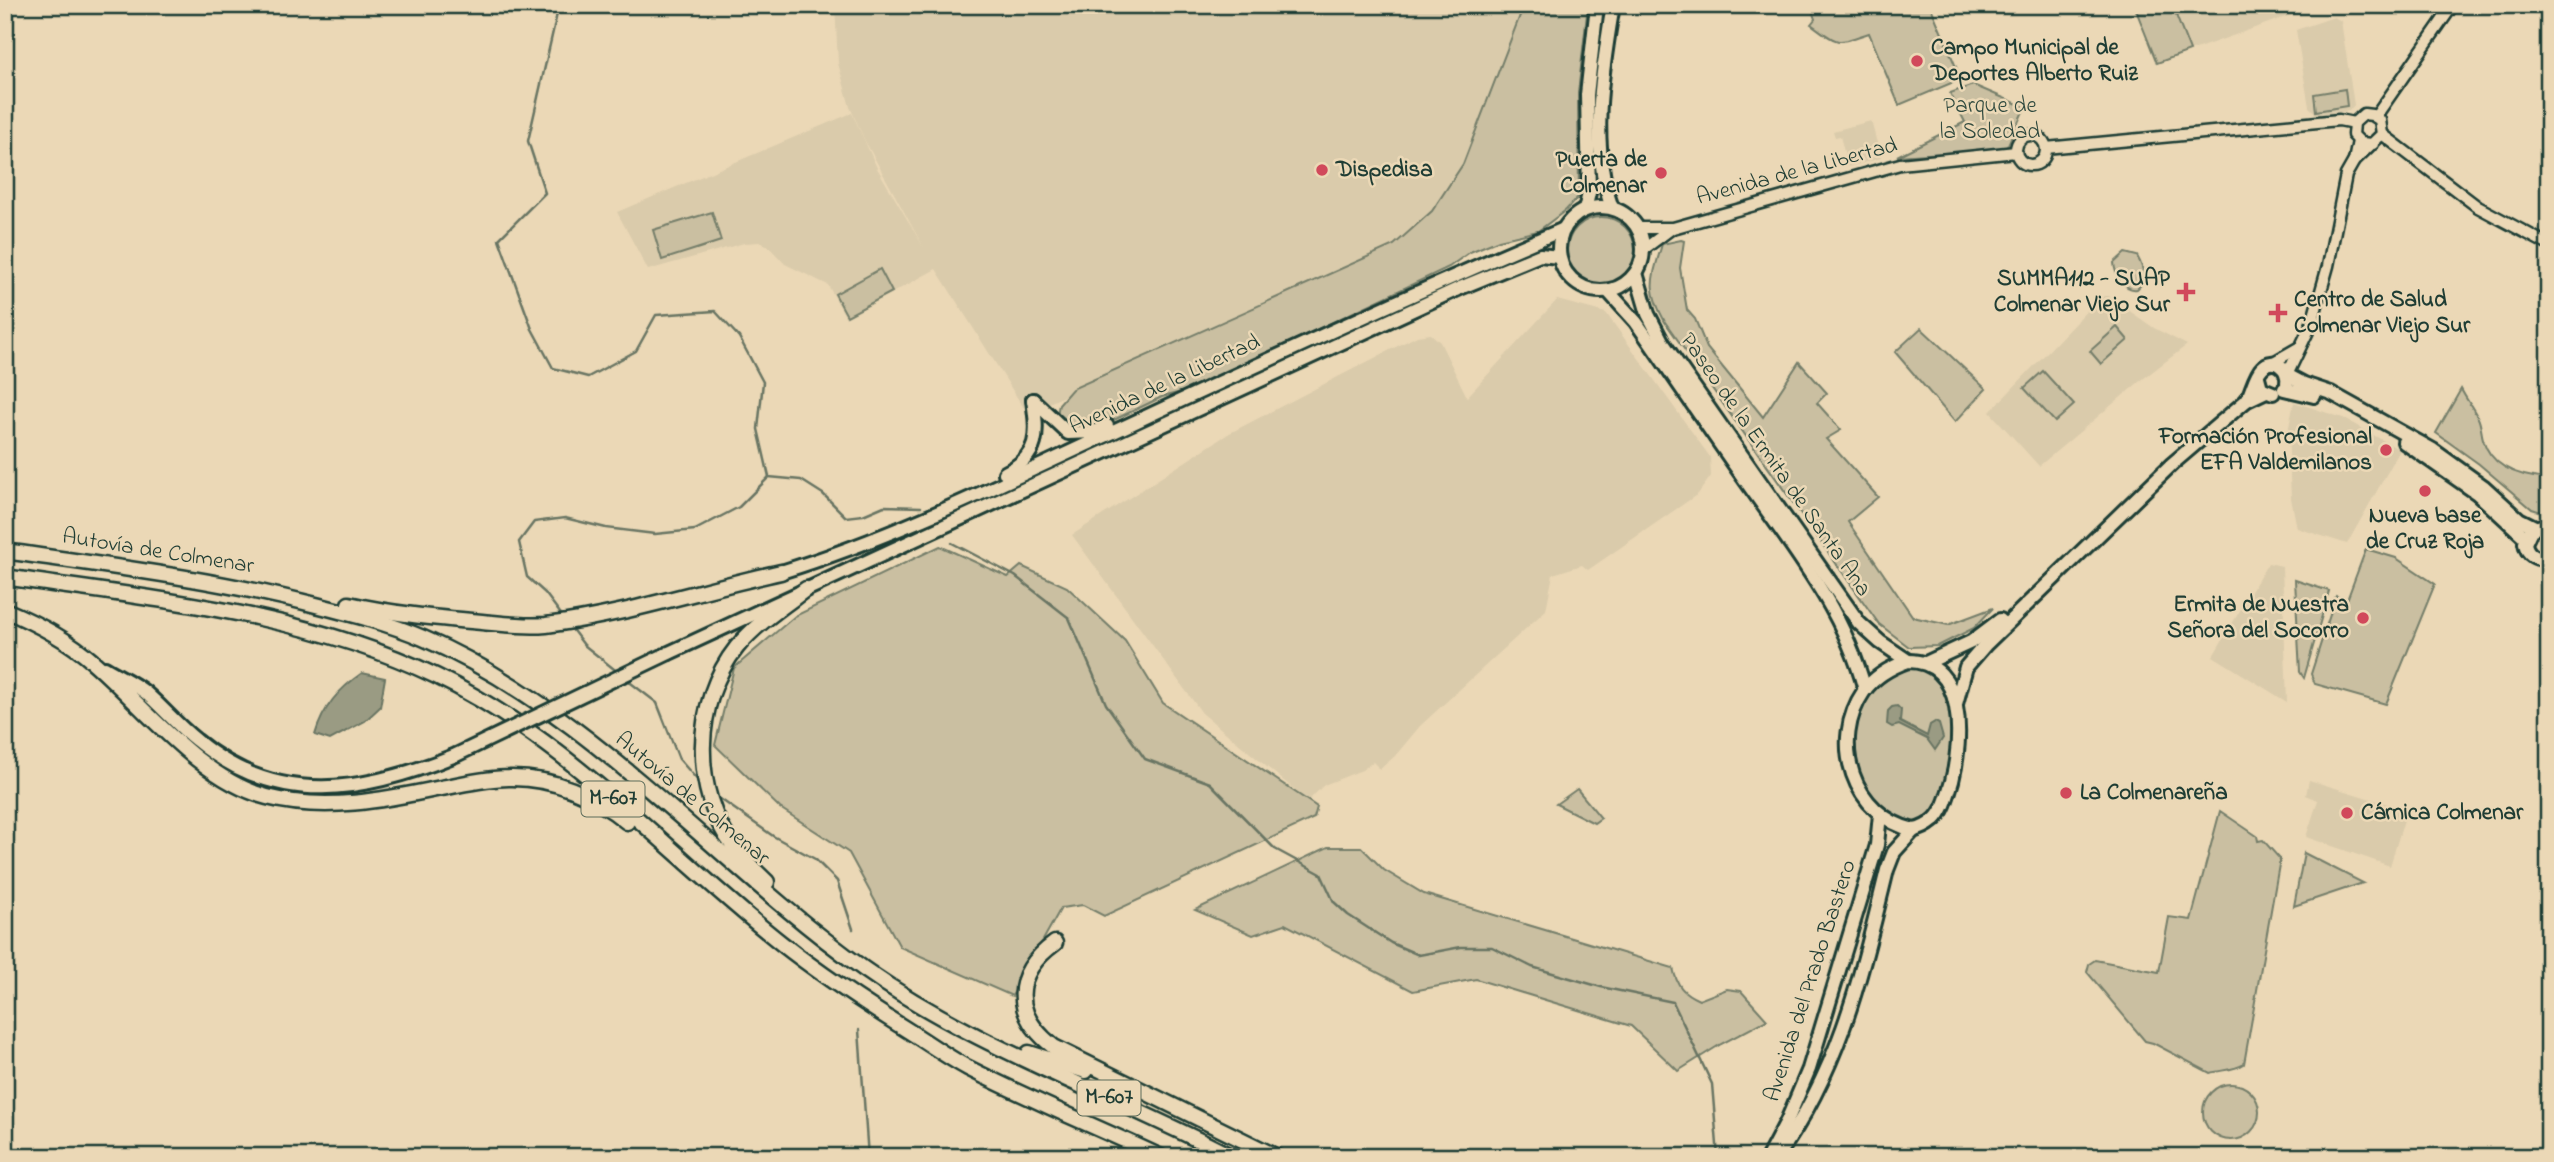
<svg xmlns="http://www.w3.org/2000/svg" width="2554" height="1162" viewBox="0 0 2554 1162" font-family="'Indie Flower',sans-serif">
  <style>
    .built { fill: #dacbab }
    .green { fill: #cabfa1; stroke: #747e6a; stroke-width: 2 }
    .water { fill: #9a9b83; stroke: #697563; stroke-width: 2 }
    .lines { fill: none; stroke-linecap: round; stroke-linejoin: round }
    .stream { stroke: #697563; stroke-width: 2.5 }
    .minor-casing { stroke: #1f3d34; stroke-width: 15 }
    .major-casing { stroke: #1f3d34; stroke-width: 18 }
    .highway-casing { stroke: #1f3d34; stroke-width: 19 }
    .minor { stroke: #ebd8b6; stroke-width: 10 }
    .major { stroke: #ebd8b6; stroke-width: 12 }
    .highway { stroke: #ebd8b6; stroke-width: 14 }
    .major-bridge-casing { stroke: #1f3d34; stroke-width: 18; stroke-linecap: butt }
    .major-bridge { stroke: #ebd8b6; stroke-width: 12 }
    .poi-dot { fill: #d1495b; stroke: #ebd8b6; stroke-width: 2.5 }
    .labels { text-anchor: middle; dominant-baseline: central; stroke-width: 5; stroke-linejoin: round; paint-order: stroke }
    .shield { fill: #ebd8b6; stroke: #5c6c5b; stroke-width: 2 }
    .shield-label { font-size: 21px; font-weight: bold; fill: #1f3d34 }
    .poi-label { font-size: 23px; font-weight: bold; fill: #1f3d34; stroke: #ebd8b6; text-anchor: start }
    .park-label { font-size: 23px; fill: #304a3f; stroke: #ebd8b6 }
    .street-label { font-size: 23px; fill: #1f3d34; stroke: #ebd8b6 }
  </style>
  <rect width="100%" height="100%" fill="#ebd8b6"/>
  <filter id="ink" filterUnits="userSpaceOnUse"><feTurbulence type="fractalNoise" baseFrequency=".0143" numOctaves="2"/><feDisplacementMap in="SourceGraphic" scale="14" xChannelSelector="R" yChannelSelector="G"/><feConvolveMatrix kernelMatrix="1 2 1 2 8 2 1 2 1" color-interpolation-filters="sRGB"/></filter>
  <g filter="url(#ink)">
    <g class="built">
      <polygon points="835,5 1524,5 1463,164 1432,211 1394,245 1027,413 936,269 846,318 828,285 785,264 768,246 761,242 744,243 648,270 617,212 852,113 877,168 924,248 865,141 850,107 838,63"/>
      <polygon points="2184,5 2319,5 2190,51 2175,15 2186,11"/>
      <polygon points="2334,17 2341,21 2354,105 2349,111 2317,115 2309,107 2296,30"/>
      <polygon points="1871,121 1881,158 1848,167 1840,136 1835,137 1833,131"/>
      <polygon points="2104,296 2108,296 2154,328 2187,345 2139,382 2039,466 1990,412 2098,299"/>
      <polygon points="1557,300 1606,313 1710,457 1711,476 1698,494 1588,570 1582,565 1553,574 1546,610 1420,726 1395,756 1380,769 1373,762 1362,770 1324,785 1308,801 1202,713 1072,535 1228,434 1417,336 1431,334 1440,342 1467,397"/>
      <polygon points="2294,402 2343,418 2400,450 2347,544 2297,528 2291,498 2288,432"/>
      <polygon points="2268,563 2282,566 2287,702 2213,656"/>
      <polygon points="2309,780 2407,810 2390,866 2306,837 2318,800 2306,795"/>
    </g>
    <g class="green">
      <polygon points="1524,5 1588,5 1578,93 1579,196 1566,210 1538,231 1499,240 1470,252 1449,267 1189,390 1162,397 1097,428 1071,429 1057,415 1059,404 1072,389 1394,245 1432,211 1463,164"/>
      <path d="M1810,5H1930L1961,79L1899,105L1869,33C1835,44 1841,46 1811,24L1815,19Z"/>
      <polygon points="2134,5 2184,5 2187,11 2176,15 2190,51 2157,63"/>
      <polygon points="1973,85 2025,107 2006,149 1897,156 1965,122 1950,93"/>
      <polygon points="2345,89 2347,106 2316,111 2314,94"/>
      <polygon points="712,212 721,241 662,260 653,230"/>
      <circle cx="1601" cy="251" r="34"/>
      <path d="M1681,240L1684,241L1680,268L1687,310L1695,319L1707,348L1763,417L1799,362L1827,393L1817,403L1841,430L1826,439L1878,497L1848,522L1913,617L1948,625L1993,608L1974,628L1938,646L1909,647L1879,624L1665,322C1646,287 1652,280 1662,244Z"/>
      <path d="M2125,253L2137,256C2143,267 2148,280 2137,289C2124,291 2115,275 2114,263Z"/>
      <polygon points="880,269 892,292 847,316 835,294"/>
      <polygon points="2117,327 2128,340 2101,364 2090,351"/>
      <polygon points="1921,328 1986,389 1955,422 1895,352"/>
      <polygon points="2043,371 2074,405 2055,422 2024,388"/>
      <path d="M2461,389C2466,399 2473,408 2478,418C2481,424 2481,432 2483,439C2491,469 2522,477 2549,479V506L2541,512L2532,509L2479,464L2436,433Z"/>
      <polygon points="940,546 1008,577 1021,566 1067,587 1125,641 1163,703 1317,807 1314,818 1104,916 1083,905 1061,908 1012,996 900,947 849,853 780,808 715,745 734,668 795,616"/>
      <polygon points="2366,549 2396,558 2435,584 2386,704 2315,684 2311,674 2336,596 2347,600"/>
      <polygon points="2295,580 2329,591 2304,678 2300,672"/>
      <path d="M1910,668C1923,669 1935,673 1942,685C1961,719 1950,861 1889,812C1880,806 1873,798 1867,789C1842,745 1857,681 1910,668Z"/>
      <polygon points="1577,789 1601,818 1594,823 1556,804"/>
      <path d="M2220,811L2257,836L2258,841L2263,840L2280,859L2244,1064C2236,1070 2221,1070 2210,1073L2153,1043L2145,1041L2087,972L2089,964L2095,960L2159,972L2169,917L2191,920Z"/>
      <path d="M1328,847H1361L1384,870L1424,894L1673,968C1677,986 1683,993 1699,1000L1727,989L1741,991L1767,1020L1721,1044L1678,1071L1631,1026L1476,979L1413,991L1285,924L1253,935L1195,910Z"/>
      <polygon points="2304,853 2363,883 2294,906"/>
      <circle cx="2231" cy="1112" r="28"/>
    </g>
    <g class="water">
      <path d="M362,673L385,678L380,707L365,721L330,740L315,735C323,707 339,689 362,673Z"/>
      <polygon points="1897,706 1901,710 1900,722 1927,736 1930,725 1935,722 1939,724 1943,738 1935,750 1927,739 1899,725 1892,727 1887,724 1888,711 1892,707"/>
    </g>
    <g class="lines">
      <g class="stream">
        <polyline points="559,5 528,141 545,193 499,239 532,329 553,368 588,377 636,351 656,315 715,311 739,337 763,382 758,429 769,477"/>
        <polyline points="769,477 801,480 823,494 846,517 863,515 884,506 921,507"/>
        <polyline points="952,543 1015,576 1069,618 1106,704 1145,759 1210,783 1275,849 1321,874 1334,902 1348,915 1391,943 1419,955 1461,947 1492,947 1532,967 1601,987 1673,1002 1712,1084 1718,1157"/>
        <polyline points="563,617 545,593 527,577 519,542 534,522 565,518 606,528 655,534 695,530 739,507 769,477"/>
        <polyline points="571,628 584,645 619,673"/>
        <polyline points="627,680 657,703 679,759 700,783"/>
        <polyline points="716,796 773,836 815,859 837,881 853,929"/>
        <polyline points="859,1030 868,1157"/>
      </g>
      <g class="minor-casing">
        <g id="minor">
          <polyline points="2376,116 2453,5"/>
          <polyline points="2382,134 2478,207 2549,245"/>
          <circle cx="2031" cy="150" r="15"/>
          <polyline points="2046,148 2339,120 2354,123"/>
          <polyline points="2354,161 2382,134 2380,120 2372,115 2364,114 2354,123 2353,135 2361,143 2373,144"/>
          <polyline points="1638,228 1673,228 1900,164 2016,152"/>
          <polyline points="1644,249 1671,229"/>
          <polyline points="2270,364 2298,348"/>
          <polyline points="2287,375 2312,323 2328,266 2346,175 2354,161 2358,141"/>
        </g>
      </g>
      <g class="major-casing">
        <g id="major">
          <circle cx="1601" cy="249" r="42"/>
          <path d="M1612,208C1589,144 1602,71 1613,5"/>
          <polyline points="1585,210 1589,193 1587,95 1597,5"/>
          <polyline points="1636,273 1648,314 1663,343 1859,623 1880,642 1908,661"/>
          <path d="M1608,291L1636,322C1673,375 1709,429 1746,481C1793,548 1844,610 1865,690"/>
          <polyline points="2287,375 2304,384 2331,393 2433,450 2483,486 2519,519 2535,527"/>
          <polyline points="2258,377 2261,388 2273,393"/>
          <polyline points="2284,389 2314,396"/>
          <polyline points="1033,400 1068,433 1094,432 1107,426"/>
          <path d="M2247,400C2252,391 2255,375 2262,368C2274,355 2289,369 2287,383"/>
          <polyline points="2404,442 2477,493 2526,538"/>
          <path d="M1005,473C1040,456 1038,434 1033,400"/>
          <path d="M2549,527L2541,526L2531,530L2525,543C2527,555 2537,561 2549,557"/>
          <path d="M781,572C894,537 1001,484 1109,434C1260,364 1410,294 1564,229"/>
          <polyline points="669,653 1460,288 1540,255 1559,257"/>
          <path d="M1908,661C1967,661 1962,741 1952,781C1948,794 1944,811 1934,820C1928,825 1921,829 1914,830C1853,816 1829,742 1864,691C1875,676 1891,667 1908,661Z"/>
          <polyline points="1926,663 1971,642 2000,620"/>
          <path d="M105,668C118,676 134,683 146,693C163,708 178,726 196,740C278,809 365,792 456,755"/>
          <polyline points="1956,704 1966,667 1985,645 2172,464 2247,400 2266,391"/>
          <polyline points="1768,1157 1787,1121 1809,1069 1877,845 1880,814"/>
          <path d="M1777,1157C1841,1067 1861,975 1887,870L1894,852L1914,830"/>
        </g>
      </g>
      <g class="highway-casing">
        <g id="highway">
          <path d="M5,551C109,566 214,579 316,605C352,614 388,623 423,638C591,710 716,864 864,969C977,1049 1110,1093 1232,1157"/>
          <path d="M5,577C150,599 303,612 436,676C568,739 668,854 781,943C823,976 867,1005 912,1033C931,1045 949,1058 968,1068C1031,1100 1097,1127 1161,1157"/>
          <path d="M349,604C393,614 437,618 482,622C503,624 524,627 546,625C625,615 703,589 781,572"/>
          <path d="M5,610C36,623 67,639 92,661C144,706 199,779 267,797C325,812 384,800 441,788C463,784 487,778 509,778C552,777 594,795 627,822"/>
          <path d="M767,882C756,871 743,860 734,847C691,791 693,702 737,647C756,624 782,607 806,589"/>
          <path d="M1055,943C1012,974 1012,1015 1054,1047L1277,1157"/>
          <polyline points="1029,1053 1086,1071"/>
        </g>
      </g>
      <use href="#minor" class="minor"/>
      <use href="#major" class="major"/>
      <use href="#highway" class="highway"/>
      <g class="major-bridge-casing">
        <polyline id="major-bridge" points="456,755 669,653"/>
      </g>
      <use href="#major-bridge" class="major-bridge"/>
    </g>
  </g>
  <g class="poi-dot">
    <circle cx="1917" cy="61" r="7"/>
    <circle cx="1322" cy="170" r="7"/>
    <circle cx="1661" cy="173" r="7"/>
    <path d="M2182.5 281.5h7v7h7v7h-7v7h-7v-7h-7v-7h7z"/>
    <path d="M2274.5 302.5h7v7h7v7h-7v7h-7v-7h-7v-7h7z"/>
    <circle cx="2386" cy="450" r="7"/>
    <circle cx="2425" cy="491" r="7"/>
    <circle cx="2363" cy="618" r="7"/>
    <circle cx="2066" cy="793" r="7"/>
    <circle cx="2347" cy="813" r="7"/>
  </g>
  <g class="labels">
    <g class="shield">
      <rect x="581.5" y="781.5" width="63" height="35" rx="5"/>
      <rect x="1077.5" y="1080.5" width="63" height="35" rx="5"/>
    </g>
    <g class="shield-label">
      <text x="613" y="799">M-607</text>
      <text x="1109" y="1098">M-607</text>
    </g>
    <g class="poi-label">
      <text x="1931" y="48">Campo Municipal de<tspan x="1931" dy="26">Deportes Alberto Ruiz</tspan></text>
      <text x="1647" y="160" text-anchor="end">Puerta de<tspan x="1647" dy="26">Colmenar</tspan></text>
      <text x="1336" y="170">Dispedisa</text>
      <text x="2170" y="279" text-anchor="end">SUMMA112 - SUAP<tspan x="2170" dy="26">Colmenar Viejo Sur</tspan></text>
      <text x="2294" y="300">Centro de Salud<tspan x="2294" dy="26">Colmenar Viejo Sur</tspan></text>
      <text x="2372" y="437" text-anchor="end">Formación Profesional<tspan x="2372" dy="26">EFA Valdemilanos</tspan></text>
      <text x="2425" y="516" text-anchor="middle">Nueva base<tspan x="2425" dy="26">de Cruz Roja</tspan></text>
      <text x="2349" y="605" text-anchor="end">Ermita de Nuestra<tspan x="2349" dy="26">Señora del Socorro</tspan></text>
      <text x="2080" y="793">La Colmenareña</text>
      <text x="2361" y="813">Cárnica Colmenar</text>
    </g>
    <g class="park-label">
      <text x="1990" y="106">Parque de<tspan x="1990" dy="26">la Soledad</tspan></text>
    </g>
    <g class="street-label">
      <text transform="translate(1797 172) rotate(-15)">Avenida de la Libertad</text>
      <text transform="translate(1165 385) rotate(-25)">Avenida de la Libertad</text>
      <text transform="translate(1775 465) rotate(55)">Paseo de la Ermita de Santa Ana</text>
      <text transform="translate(158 552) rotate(9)">Autovía de Colmenar</text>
      <text transform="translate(692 799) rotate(40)">Autovía de Colmenar</text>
      <text transform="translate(1811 981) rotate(-72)">Avenida del Prado Bastero</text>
    </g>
  </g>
  <rect width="2554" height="1162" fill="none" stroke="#ebd8b6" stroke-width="28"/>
  <rect x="14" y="14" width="2526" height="1134" fill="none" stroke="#1f3d34" stroke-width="2.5" filter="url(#ink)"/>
</svg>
